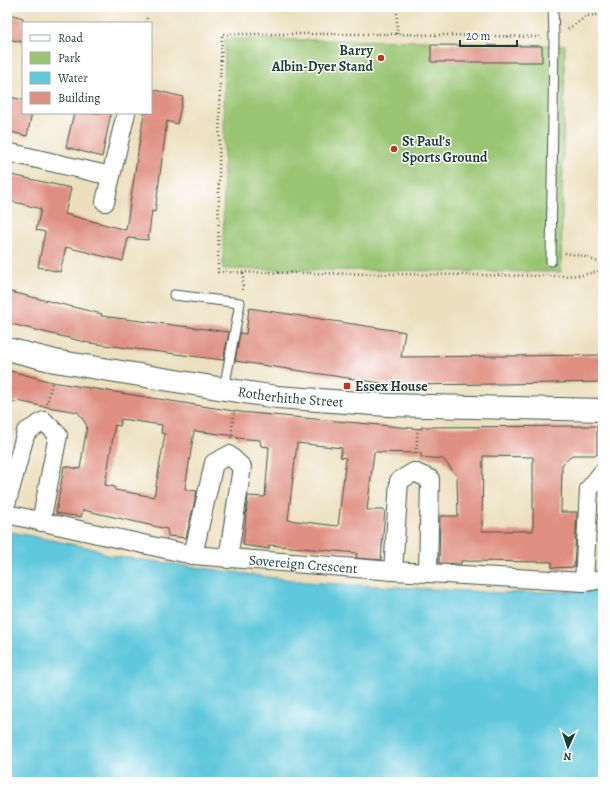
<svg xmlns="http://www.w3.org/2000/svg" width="610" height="789" viewBox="0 0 610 789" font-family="Alegreya,serif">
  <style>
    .green { fill: #99c572; stroke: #5c8153 }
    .water { fill: #60c8dc; stroke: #408288 }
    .building { fill: #df8f81; fill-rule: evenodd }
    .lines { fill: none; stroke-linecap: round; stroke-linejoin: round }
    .service-casing { stroke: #3e5549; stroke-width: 11 }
    .minor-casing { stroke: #3e5549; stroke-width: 20 }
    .tertiary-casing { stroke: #3e5549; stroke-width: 24 }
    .path { stroke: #3e5549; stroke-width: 2.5; stroke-dasharray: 1 3; stroke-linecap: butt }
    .service { stroke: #fff; stroke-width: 9 }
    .minor { stroke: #fff; stroke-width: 18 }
    .tertiary { stroke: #fff; stroke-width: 22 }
    .poi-dot { fill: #c8321e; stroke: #fff; stroke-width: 1.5 }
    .labels { text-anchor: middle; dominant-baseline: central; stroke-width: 3; stroke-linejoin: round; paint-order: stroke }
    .poi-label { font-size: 14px; font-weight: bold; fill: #1f3d34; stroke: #fff; text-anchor: start }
    .street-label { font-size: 14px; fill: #1f3d34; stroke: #fff }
  </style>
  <rect width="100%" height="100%" fill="#fff"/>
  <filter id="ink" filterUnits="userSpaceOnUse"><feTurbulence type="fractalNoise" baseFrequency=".025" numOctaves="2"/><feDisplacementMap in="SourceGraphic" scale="8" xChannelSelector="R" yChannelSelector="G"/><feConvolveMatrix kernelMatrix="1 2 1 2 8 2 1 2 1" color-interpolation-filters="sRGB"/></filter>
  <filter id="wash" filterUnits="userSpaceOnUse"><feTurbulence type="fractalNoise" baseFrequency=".012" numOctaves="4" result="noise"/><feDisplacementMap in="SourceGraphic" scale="16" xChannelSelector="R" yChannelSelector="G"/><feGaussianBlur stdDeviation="0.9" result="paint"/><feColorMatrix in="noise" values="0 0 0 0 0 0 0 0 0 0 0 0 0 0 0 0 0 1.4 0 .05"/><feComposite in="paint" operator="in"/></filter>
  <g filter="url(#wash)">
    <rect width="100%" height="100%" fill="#ecdfbd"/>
    <polygon class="green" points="225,39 431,41 431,45 565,45 561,272 223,269"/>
    <polygon class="water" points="7,531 100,550 106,555 306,582 504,593 585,591 603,588 603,782 7,782"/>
    <g id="blocks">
      <g class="building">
        <polygon points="7,13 23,18 23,42 7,39"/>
        <polygon points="431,45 542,46 542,62 431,62"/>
        <polygon points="151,89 183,97 177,124 167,121 155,212 152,211 148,240 128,238 123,261 66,247 60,272 38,267 45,232 36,230 41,209 7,200 7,174 71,188 65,214 126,230 144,113 151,113"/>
        <polygon points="10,97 23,100 23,113 32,113 27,136 7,131 7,112"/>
        <polygon points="74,113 111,113 102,157 66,147"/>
        <polygon points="7,291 102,314 101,316 229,332 223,360 89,343 7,323"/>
        <polygon points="249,308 405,332 401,357 603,355 603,382 504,384 394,385 235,361 240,333 246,334"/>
        <path d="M7,370L52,382L240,412L422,429V427L597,426V455H572L562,465L561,512H577L574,567L552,568V562L461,561V564L439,563L440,516H458L457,476L443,459L421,457V453L374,452L367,510H385L381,560L356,558L357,553L269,545V549L243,545L248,496L265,497L269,447L261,446L260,440L237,438V436L194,431L185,489L197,491L186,538L168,536L167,529L83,510L81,517L56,513L64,466L80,469L87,426L78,412L41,406L18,401L7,406ZM121,419L162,425L161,433L165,434L154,497L115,490V487L105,485L115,425L120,426ZM297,443L342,448L340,457L346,458L338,526L288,520ZM483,456L533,457V531H482Z"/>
      </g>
    </g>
  </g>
  <g filter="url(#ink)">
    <use href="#blocks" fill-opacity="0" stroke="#3e5549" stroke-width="1"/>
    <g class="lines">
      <g class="service-casing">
        <g id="service">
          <polyline points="551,261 554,38 553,7"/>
          <polyline points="174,295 240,303 224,389"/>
        </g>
      </g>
      <g class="minor-casing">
        <g id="minor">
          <polyline points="7,152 111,176 126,113"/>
          <polyline points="105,202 111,176"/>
          <polyline points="7,501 26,432 44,421 58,435 41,522"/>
          <path id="s1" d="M7,514L193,555L393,571L584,582L603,579"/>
          <polyline points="193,555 214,463 229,455 242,467 228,559"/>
          <polyline points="393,571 399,481 414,472 430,479 428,573"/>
          <polyline points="584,582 589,489 602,473 603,473"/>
        </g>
      </g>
      <g class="tertiary-casing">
        <g id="tertiary">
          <path id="s2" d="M7,349L55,361L224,389L277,397L387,405L603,410"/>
        </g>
      </g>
      <g class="path">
        <polyline points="397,9 397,34"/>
        <polyline points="146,23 147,18"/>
        <polyline points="568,29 587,16 603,14"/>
        <polyline points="540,37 397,34 222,34 220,82 218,272 561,276 583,275 603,270"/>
        <polyline points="565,253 583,256 603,264"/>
        <polyline points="242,290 243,283 243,272"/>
        <polyline points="47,404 52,382"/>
        <polyline points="602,429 602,454"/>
        <polyline points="231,438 234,411"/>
        <polyline points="416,453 418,426"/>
      </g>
      <use href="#service" class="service"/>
      <use href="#minor" class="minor"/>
      <use href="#tertiary" class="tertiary"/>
    </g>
  </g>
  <g class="poi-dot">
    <circle cx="381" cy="58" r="4"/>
    <circle cx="394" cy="149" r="4"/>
    <rect x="343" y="382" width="8" height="8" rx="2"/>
  </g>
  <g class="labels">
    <g class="poi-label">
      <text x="373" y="50" text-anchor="end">Barry<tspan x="373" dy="16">Albin-Dyer Stand</tspan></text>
      <text x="402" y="141">St Paul's<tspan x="402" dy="16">Sports Ground</tspan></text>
      <text x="355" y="386">Essex House</text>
    </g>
    <g class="street-label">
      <text stroke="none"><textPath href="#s2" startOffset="288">Rotherhithe Street</textPath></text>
      <text stroke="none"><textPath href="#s1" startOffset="301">Sovereign Crescent</textPath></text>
    </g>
  </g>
  <rect width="610" height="789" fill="none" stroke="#fff" stroke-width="24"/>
  <rect x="22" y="22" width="130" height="92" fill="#ffffff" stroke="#a5b1ae"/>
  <rect x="30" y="35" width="20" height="6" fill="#ffffff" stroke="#a5b1ae"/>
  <text x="58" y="42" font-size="12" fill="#1f3d34">Road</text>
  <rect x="30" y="52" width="20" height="12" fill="#99c572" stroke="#a5b1ae"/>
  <text x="58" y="62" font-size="12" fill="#1f3d34">Park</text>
  <rect x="30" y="72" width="20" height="12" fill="#60c8dc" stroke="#a5b1ae"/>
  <text x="58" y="82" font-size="12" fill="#1f3d34">Water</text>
  <rect x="30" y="92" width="20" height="12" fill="#df8f81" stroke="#a5b1ae"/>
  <text x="58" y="102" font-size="12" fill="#1f3d34">Building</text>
  <g transform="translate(568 747) rotate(183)" stroke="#ffffff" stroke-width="3" paint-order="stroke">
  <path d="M0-3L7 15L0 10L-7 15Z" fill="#1f3d34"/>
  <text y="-6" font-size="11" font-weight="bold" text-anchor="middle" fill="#1f3d34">N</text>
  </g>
  <path d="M460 40v6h57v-6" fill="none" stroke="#1f3d34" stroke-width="2"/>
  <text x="466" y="40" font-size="12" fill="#1f3d34" stroke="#ffffff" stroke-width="3" paint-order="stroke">20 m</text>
</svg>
